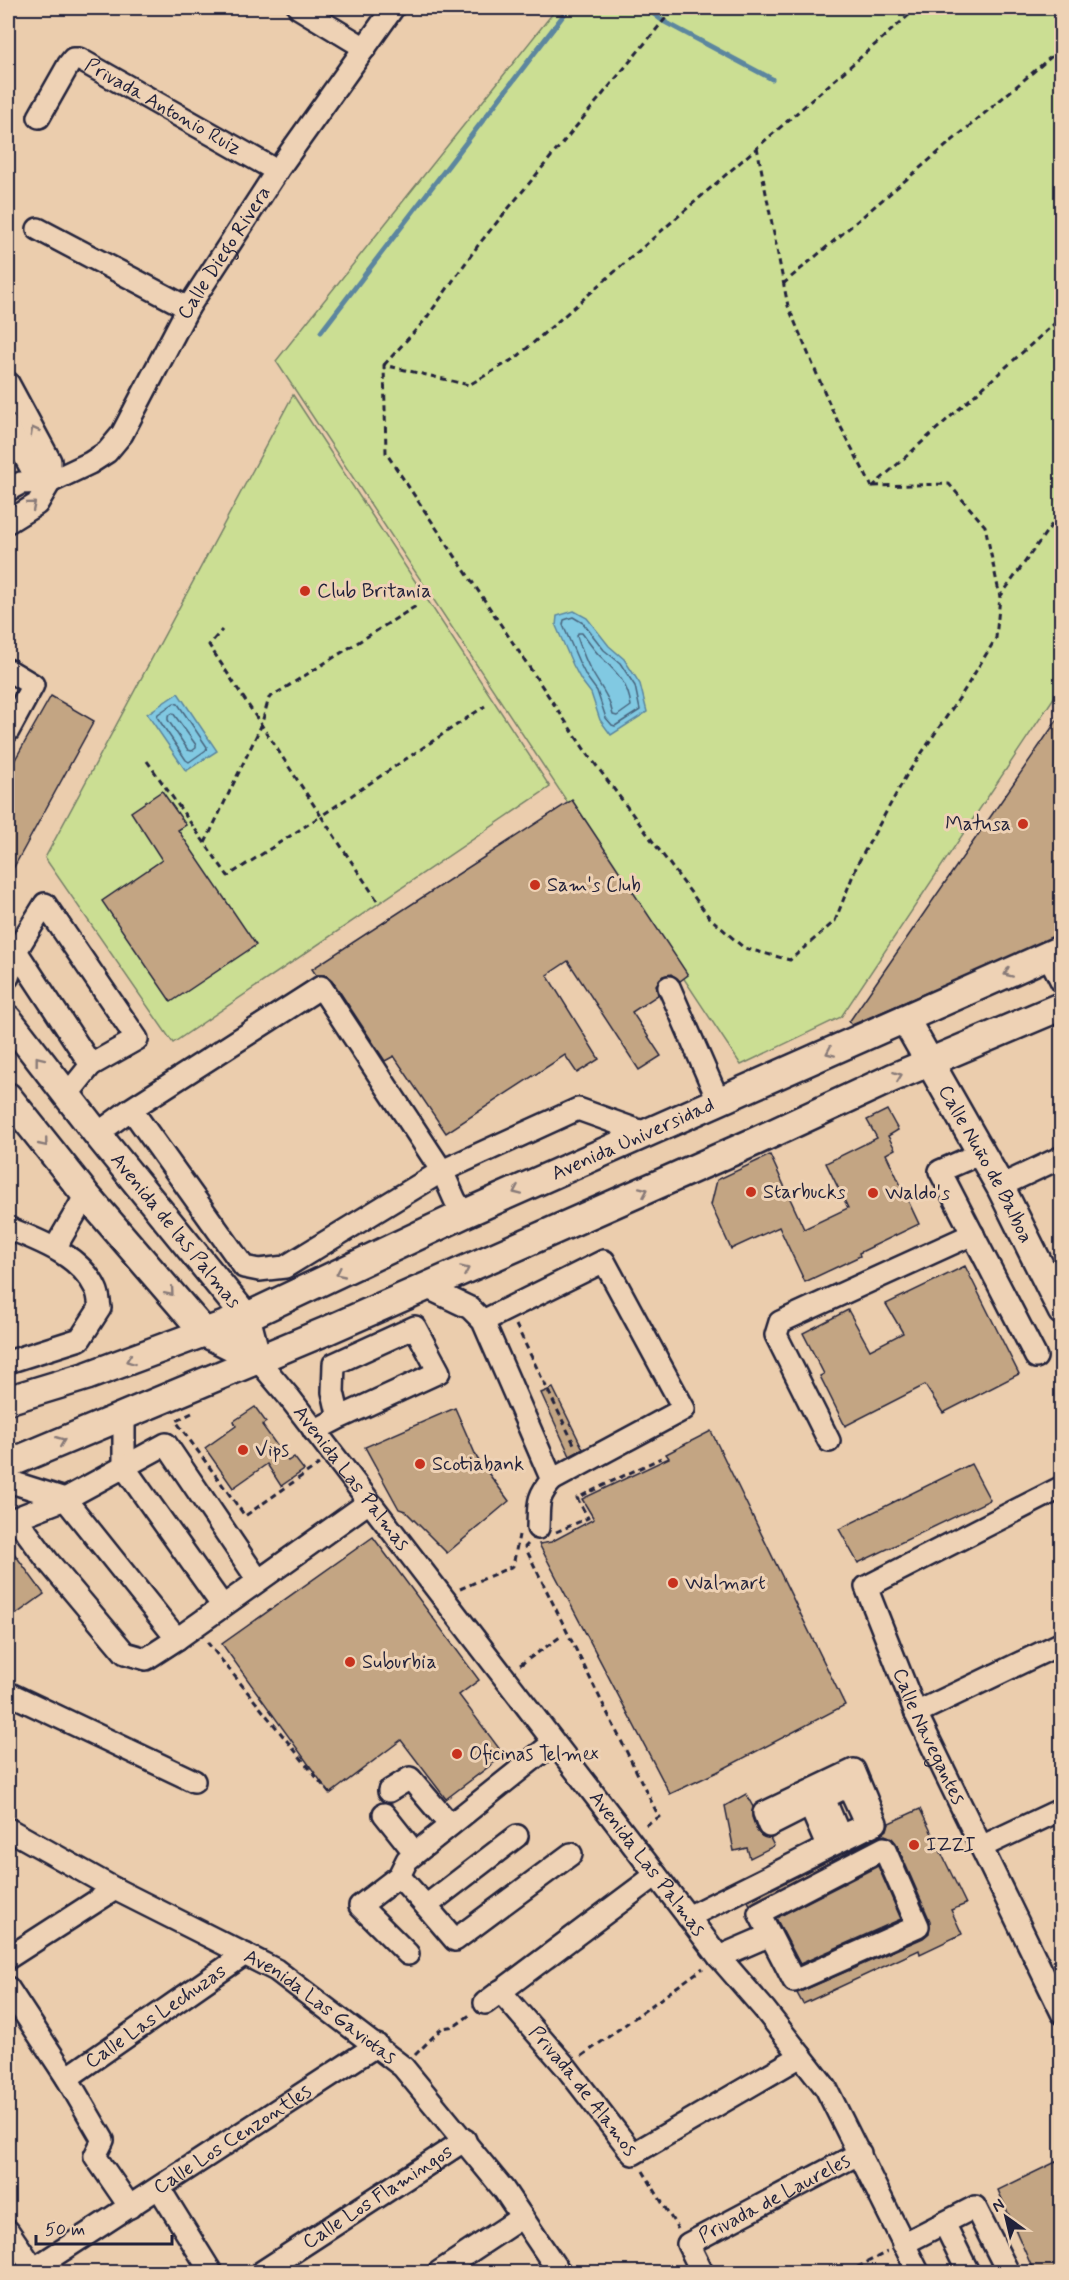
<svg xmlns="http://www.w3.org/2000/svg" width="1069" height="2280" viewBox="0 0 1069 2280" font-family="Mynerve,sans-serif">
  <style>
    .green { fill: #cbde93; stroke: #768067; stroke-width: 1.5 }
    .water { fill: #81c9e2; stroke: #5b869f; stroke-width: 1.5 }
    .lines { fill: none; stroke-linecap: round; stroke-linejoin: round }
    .shore { stroke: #48657e; stroke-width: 1.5 }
    .stream { stroke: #5b869f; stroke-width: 5 }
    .building { fill: #c3a583; stroke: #22223b; stroke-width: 1.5 }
    .minor-casing { stroke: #22223b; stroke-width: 26 }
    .major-casing { stroke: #22223b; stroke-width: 32 }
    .path { stroke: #22223b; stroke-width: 3; stroke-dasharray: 6 4.5; stroke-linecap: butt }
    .minor { stroke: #eed2b5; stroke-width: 21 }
    .major { stroke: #eed2b5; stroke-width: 27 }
    .oneway { stroke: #887a78 }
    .poi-dot { fill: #c8321e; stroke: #eed2b5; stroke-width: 2 }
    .labels { text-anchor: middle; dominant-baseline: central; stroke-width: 6; stroke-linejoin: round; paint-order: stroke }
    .street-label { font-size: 20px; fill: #22223b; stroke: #eed2b5 }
    .poi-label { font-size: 20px; fill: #22223b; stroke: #eed2b5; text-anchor: start }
  </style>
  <rect width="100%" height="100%" fill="#ebcdad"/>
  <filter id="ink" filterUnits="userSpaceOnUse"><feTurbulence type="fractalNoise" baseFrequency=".0167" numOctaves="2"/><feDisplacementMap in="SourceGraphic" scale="12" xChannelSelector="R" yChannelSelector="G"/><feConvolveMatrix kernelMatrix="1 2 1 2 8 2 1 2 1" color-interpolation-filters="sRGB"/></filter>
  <g filter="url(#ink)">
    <g class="green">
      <polygon points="557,8 1061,8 1061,687 841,1017 741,1065 276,361"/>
      <polygon points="293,395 550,787 173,1043 45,858"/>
    </g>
    <g class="water">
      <polygon points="574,611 587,618 609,646 624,659 640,684 647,712 611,735 600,720 591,693 581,680 573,665 556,626 557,616"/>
      <polygon points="178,693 217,751 186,771 147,714"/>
    </g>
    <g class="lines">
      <g class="shore">
        <polygon points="573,617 583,623 604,650 620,663 635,686 640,710 615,726 612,725 606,718 597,691 586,676 579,662 563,625 564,620"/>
        <path d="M578,633H582C588,641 593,649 600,656C616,672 628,682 631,706L617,716L613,715C609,696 601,688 592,672C585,661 581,648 577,636Z"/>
        <polygon points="174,703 178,704 207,747 206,750 189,762 186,760 157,717 158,714"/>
        <polygon points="173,713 196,745 196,748 192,751 188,750 168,720 168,716"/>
      </g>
      <g class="stream">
        <polyline points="646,8 663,21 772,79"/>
        <polyline points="321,332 569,8"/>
      </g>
    </g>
    <g class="building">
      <polygon points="51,696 94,721 8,878 8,772"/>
      <polygon points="1062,713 1062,934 852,1025 849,1022"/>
      <polygon points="162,791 186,825 178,830 256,945 171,1002 102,901 162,860 131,812"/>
      <polygon points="572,800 688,975 680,981 671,974 663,976 656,985 658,995 632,1012 661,1056 639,1070 568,961 547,975 599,1059 577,1073 565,1055 446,1133 394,1056 385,1061 332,980 326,975 316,975 312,969"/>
      <polygon points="887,1110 898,1130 888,1136 895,1149 886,1154 919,1224 859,1253 860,1256 805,1282 779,1227 731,1249 711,1205 717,1180 770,1155 804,1229 848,1208 826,1163 877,1138 867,1120"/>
      <polygon points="965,1266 1019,1374 943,1413 925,1385 845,1426 820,1376 824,1374 803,1333 848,1310 870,1350 903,1333 886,1304"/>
      <polygon points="553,1388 583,1449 570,1456 541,1393"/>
      <polygon points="255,1407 266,1422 262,1425 288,1461 294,1457 304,1470 281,1486 267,1464 233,1488 205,1448 236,1426 234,1421"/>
      <polygon points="455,1408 477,1458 509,1501 447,1553 405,1511 399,1509 365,1447"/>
      <polygon points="711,1431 845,1705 717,1772 670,1794 539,1544 551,1542 594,1519 582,1499 669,1458 666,1454"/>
      <polygon points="971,1464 990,1500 858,1563 839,1529"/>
      <polygon points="373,1537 479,1680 459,1695 504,1755 446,1799 401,1740 330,1794 222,1644"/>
      <polygon points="8,1545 44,1594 8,1620"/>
      <polygon points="746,1794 753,1807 752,1817 757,1831 762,1836 770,1838 774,1846 750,1858 747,1848 734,1851 725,1806"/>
      <polygon points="920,1809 966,1904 951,1910 962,1934 920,1954 919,1950 803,2004 797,1993 923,1938 929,1933 930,1921 896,1843 892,1838 885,1835 878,1837 750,1905 748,1901 882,1834 887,1830 889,1823"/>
      <polygon points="878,1866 901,1919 800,1964 776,1918"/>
      <polygon points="1062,2159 1062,2272 1034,2272 998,2190"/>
    </g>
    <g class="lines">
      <g class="minor-casing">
        <g id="minor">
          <polyline points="299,8 365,48"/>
          <path id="s1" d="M39,117L69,64L73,59H79L277,171"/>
          <polyline points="38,229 188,308"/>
          <polyline points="8,383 50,461 50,482"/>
          <polyline points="8,426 31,468 50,482"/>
          <path id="s2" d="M8,490L21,483L50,482L90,463L107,452L122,434L188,308L277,171L393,8"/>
          <polyline points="8,522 37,504 50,482"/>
          <polyline points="8,670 33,685 8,731"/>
          <polyline points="1048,955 1062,982"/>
          <polyline points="8,977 16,951 45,904 137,1039 91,1065 16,951"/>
          <polyline points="669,987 719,1102"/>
          <polyline points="67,1095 91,1065"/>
          <polyline points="97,1134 131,1109 321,987 442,1171 285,1267 259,1270 244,1267 131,1109"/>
          <polyline points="981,1153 940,1171 1036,1357"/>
          <polyline points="1000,1186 1062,1157"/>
          <polyline points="464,1214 455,1200 442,1171 578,1109 648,1134"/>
          <path d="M8,1228C40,1241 80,1255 96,1289C99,1295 99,1303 100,1308L80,1339L8,1362"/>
          <polyline points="55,1248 86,1195"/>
          <polyline points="426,1287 470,1308 483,1321 552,1480 684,1409 604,1261 483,1321"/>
          <path id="s3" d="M257,1359L289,1397L719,1957L765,2010L826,2088L918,2272"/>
          <polyline points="124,1416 124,1467 222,1605"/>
          <polyline points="314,1431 339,1418 333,1392 334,1364 415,1327 439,1372 339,1418"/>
          <polyline points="829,1441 776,1335 780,1322 973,1234"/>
          <polyline points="8,1481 65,1499 177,1639"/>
          <path id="s4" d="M1062,1487L866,1587L916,1713L1062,2013"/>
          <path d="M538,1528C539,1505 536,1498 552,1480"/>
          <polyline points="258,1580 166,1444 65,1499 16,1518 47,1560 125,1653 146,1659 177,1639 369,1502"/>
          <polyline points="8,1693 194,1781"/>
          <polyline points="916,1713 1062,1643"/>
          <polyline points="389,1791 410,1778 450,1825"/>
          <polyline points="810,1806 827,1846"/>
          <polyline points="384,1814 415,1853"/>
          <path id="s5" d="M8,1829L115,1889L276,1970L403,2067L504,2190L559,2272"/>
          <polyline points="981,1847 1062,1809"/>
          <polygon points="884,1848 918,1926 794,1981 759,1913"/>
          <polyline points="399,1876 426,1906 517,1836"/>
          <polyline points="426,1906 455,1940 571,1854"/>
          <polyline points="688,1917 876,1823 854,1770 764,1813 769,1826 848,1786 866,1825 840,1836 824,1798"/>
          <polyline points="408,1954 360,1906 399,1876 407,1860 553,1743"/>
          <polyline points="719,1957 770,1935"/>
          <polyline points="8,1958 115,1889"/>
          <polyline points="8,1988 67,2078 103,2140 95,2156 130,2207"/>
          <path id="s6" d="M500,1991L566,2067L633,2154L801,2056"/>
          <polyline points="485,2003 656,1875"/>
          <path id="s7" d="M67,2078L245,1954"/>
          <polyline points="159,2188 211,2272"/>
          <polyline points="944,2223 968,2272"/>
          <polyline points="8,2231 36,2272"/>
          <polyline points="903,2244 975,2207 1008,2272"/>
          <path id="s8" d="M29,2272L377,2045"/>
          <path id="s9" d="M262,2272L465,2140"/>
          <polyline points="439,2272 522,2217"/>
          <path id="s10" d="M702,2272L688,2244L860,2153"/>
        </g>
      </g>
      <g class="major-casing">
        <g id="major">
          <path id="s11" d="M8,1019L97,1134L246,1317L257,1359"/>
          <path id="s12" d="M905,1019L1000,1186L1062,1311"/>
          <polyline points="8,1097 86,1195 205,1333 257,1359"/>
          <path id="s13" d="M8,1400L87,1376L246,1317L464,1214L1062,949"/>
          <polyline points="8,1464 326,1331 754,1142 892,1078 1062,1006"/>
        </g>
      </g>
      <g class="path">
        <polyline points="917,8 517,357 469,385 384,365 386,453 584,749 709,917 744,948 790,960 835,921 857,865 906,776 962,694 996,638 1000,597 1062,510"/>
        <polyline points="757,147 788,306 833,412 872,487"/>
        <polyline points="783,284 1058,51 1062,52"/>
        <polyline points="384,365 425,320 479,244 674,8"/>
        <polyline points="874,486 949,484 985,526 1000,597"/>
        <polyline points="872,487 1062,317"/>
        <polyline points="147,761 228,876 321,816 209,645 222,630"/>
        <polyline points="205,843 261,726 269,698 416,606"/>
        <polyline points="377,900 321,816 485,706"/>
        <polyline points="516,1325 575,1446"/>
        <polyline points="192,1413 176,1421 245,1516 319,1464"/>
        <polyline points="556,1532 588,1518 577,1498 661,1458"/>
        <polyline points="528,1544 525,1547 659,1817 642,1827"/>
        <polyline points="460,1589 513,1566 519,1535"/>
        <polyline points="207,1642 330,1794"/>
        <polyline points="520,1665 560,1637"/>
        <polyline points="415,2055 442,2028 455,2026 471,2014"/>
        <polyline points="582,2056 703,1968"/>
        <polyline points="643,2171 678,2229"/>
        <polyline points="848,2272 887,2252"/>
      </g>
      <use href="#minor" class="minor"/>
      <use href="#major" class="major"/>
    </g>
    <defs><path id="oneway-chevron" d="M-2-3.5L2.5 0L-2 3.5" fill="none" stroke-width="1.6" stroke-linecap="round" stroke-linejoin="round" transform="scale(1.5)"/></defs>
    <g class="oneway">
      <use href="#oneway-chevron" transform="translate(34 431) rotate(-119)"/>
      <use href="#oneway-chevron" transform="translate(32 505) rotate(-40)"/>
      <use href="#oneway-chevron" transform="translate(1008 973) rotate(156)"/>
      <use href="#oneway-chevron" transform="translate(830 1052) rotate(156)"/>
      <use href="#oneway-chevron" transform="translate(39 1060) rotate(-128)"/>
      <use href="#oneway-chevron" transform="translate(898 1076) rotate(-21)"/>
      <use href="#oneway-chevron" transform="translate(44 1143) rotate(51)"/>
      <use href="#oneway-chevron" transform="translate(517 1191) rotate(156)"/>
      <use href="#oneway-chevron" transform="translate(644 1191) rotate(-24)"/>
      <use href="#oneway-chevron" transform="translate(465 1270) rotate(-24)"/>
      <use href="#oneway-chevron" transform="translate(340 1273) rotate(155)"/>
      <use href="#oneway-chevron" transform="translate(170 1292) rotate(49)"/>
      <use href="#oneway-chevron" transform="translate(130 1360) rotate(160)"/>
      <use href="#oneway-chevron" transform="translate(61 1441) rotate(-22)"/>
    </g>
  </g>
  <g class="poi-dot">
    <circle cx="305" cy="591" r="6"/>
    <circle cx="1023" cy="824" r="6"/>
    <circle cx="535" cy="885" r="6"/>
    <circle cx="751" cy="1192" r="6"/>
    <circle cx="873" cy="1193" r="6"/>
    <circle cx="243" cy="1450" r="6"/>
    <circle cx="420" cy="1464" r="6"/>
    <circle cx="673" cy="1583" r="6"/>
    <circle cx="350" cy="1662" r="6"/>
    <circle cx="457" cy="1754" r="6"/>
    <circle cx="914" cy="1845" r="6"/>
  </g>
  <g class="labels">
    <g class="street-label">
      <text stroke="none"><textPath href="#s1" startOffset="170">Privada Antonio Ruiz</textPath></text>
      <text stroke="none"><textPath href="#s2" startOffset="340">Calle Diego Rivera</textPath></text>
      <text stroke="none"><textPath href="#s13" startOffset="678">Avenida Universidad</textPath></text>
      <text stroke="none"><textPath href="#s12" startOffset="166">Calle Nuño de Balboa</textPath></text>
      <text stroke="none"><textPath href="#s11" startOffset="270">Avenida de las Palmas</textPath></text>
      <text stroke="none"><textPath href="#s3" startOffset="152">Avenida Las Palmas</textPath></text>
      <text stroke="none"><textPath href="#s4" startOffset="382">Calle Navegantes</textPath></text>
      <text stroke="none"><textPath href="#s3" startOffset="638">Avenida Las Palmas</textPath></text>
      <text stroke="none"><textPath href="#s5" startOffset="360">Avenida Las Gaviotas</textPath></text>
      <text stroke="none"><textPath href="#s7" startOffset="108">Calle Las Lechuzas</textPath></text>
      <text stroke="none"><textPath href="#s6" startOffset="130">Privada de Alamos</textPath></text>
      <text stroke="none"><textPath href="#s8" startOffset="243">Calle Los Cenzontles</textPath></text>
      <text stroke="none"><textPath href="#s9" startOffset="138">Calle Los Flamingos</textPath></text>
      <text stroke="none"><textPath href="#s10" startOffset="129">Privada de Laureles</textPath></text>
    </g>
    <g class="poi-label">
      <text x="317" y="591">Club Britania</text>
      <text x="1011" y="824" text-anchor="end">Matusa</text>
      <text x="547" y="885">Sam's Club</text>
      <text x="763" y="1192">Starbucks</text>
      <text x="885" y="1193">Waldo's</text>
      <text x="255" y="1450">Vips</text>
      <text x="432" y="1464">Scotiabank</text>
      <text x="685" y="1583">Walmart</text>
      <text x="362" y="1662">Suburbia</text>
      <text x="469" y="1754">Oficinas Telmex</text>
      <text x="926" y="1845">IZZI</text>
    </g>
  </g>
  <rect width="1069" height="2280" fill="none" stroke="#eed2b5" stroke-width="30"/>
  <rect x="15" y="15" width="1039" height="2250" fill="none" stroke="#22223b" stroke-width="2" filter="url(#ink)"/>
  <g transform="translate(1006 2217) rotate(326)" stroke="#eed2b5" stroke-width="4.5" paint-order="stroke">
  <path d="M0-4.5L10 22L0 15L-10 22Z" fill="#22223b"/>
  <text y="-9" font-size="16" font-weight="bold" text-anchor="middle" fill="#22223b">N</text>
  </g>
  <path d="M36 2235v9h136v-9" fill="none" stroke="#22223b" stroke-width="3"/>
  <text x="45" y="2235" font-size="18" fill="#22223b" stroke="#eed2b5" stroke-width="4.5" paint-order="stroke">50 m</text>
</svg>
